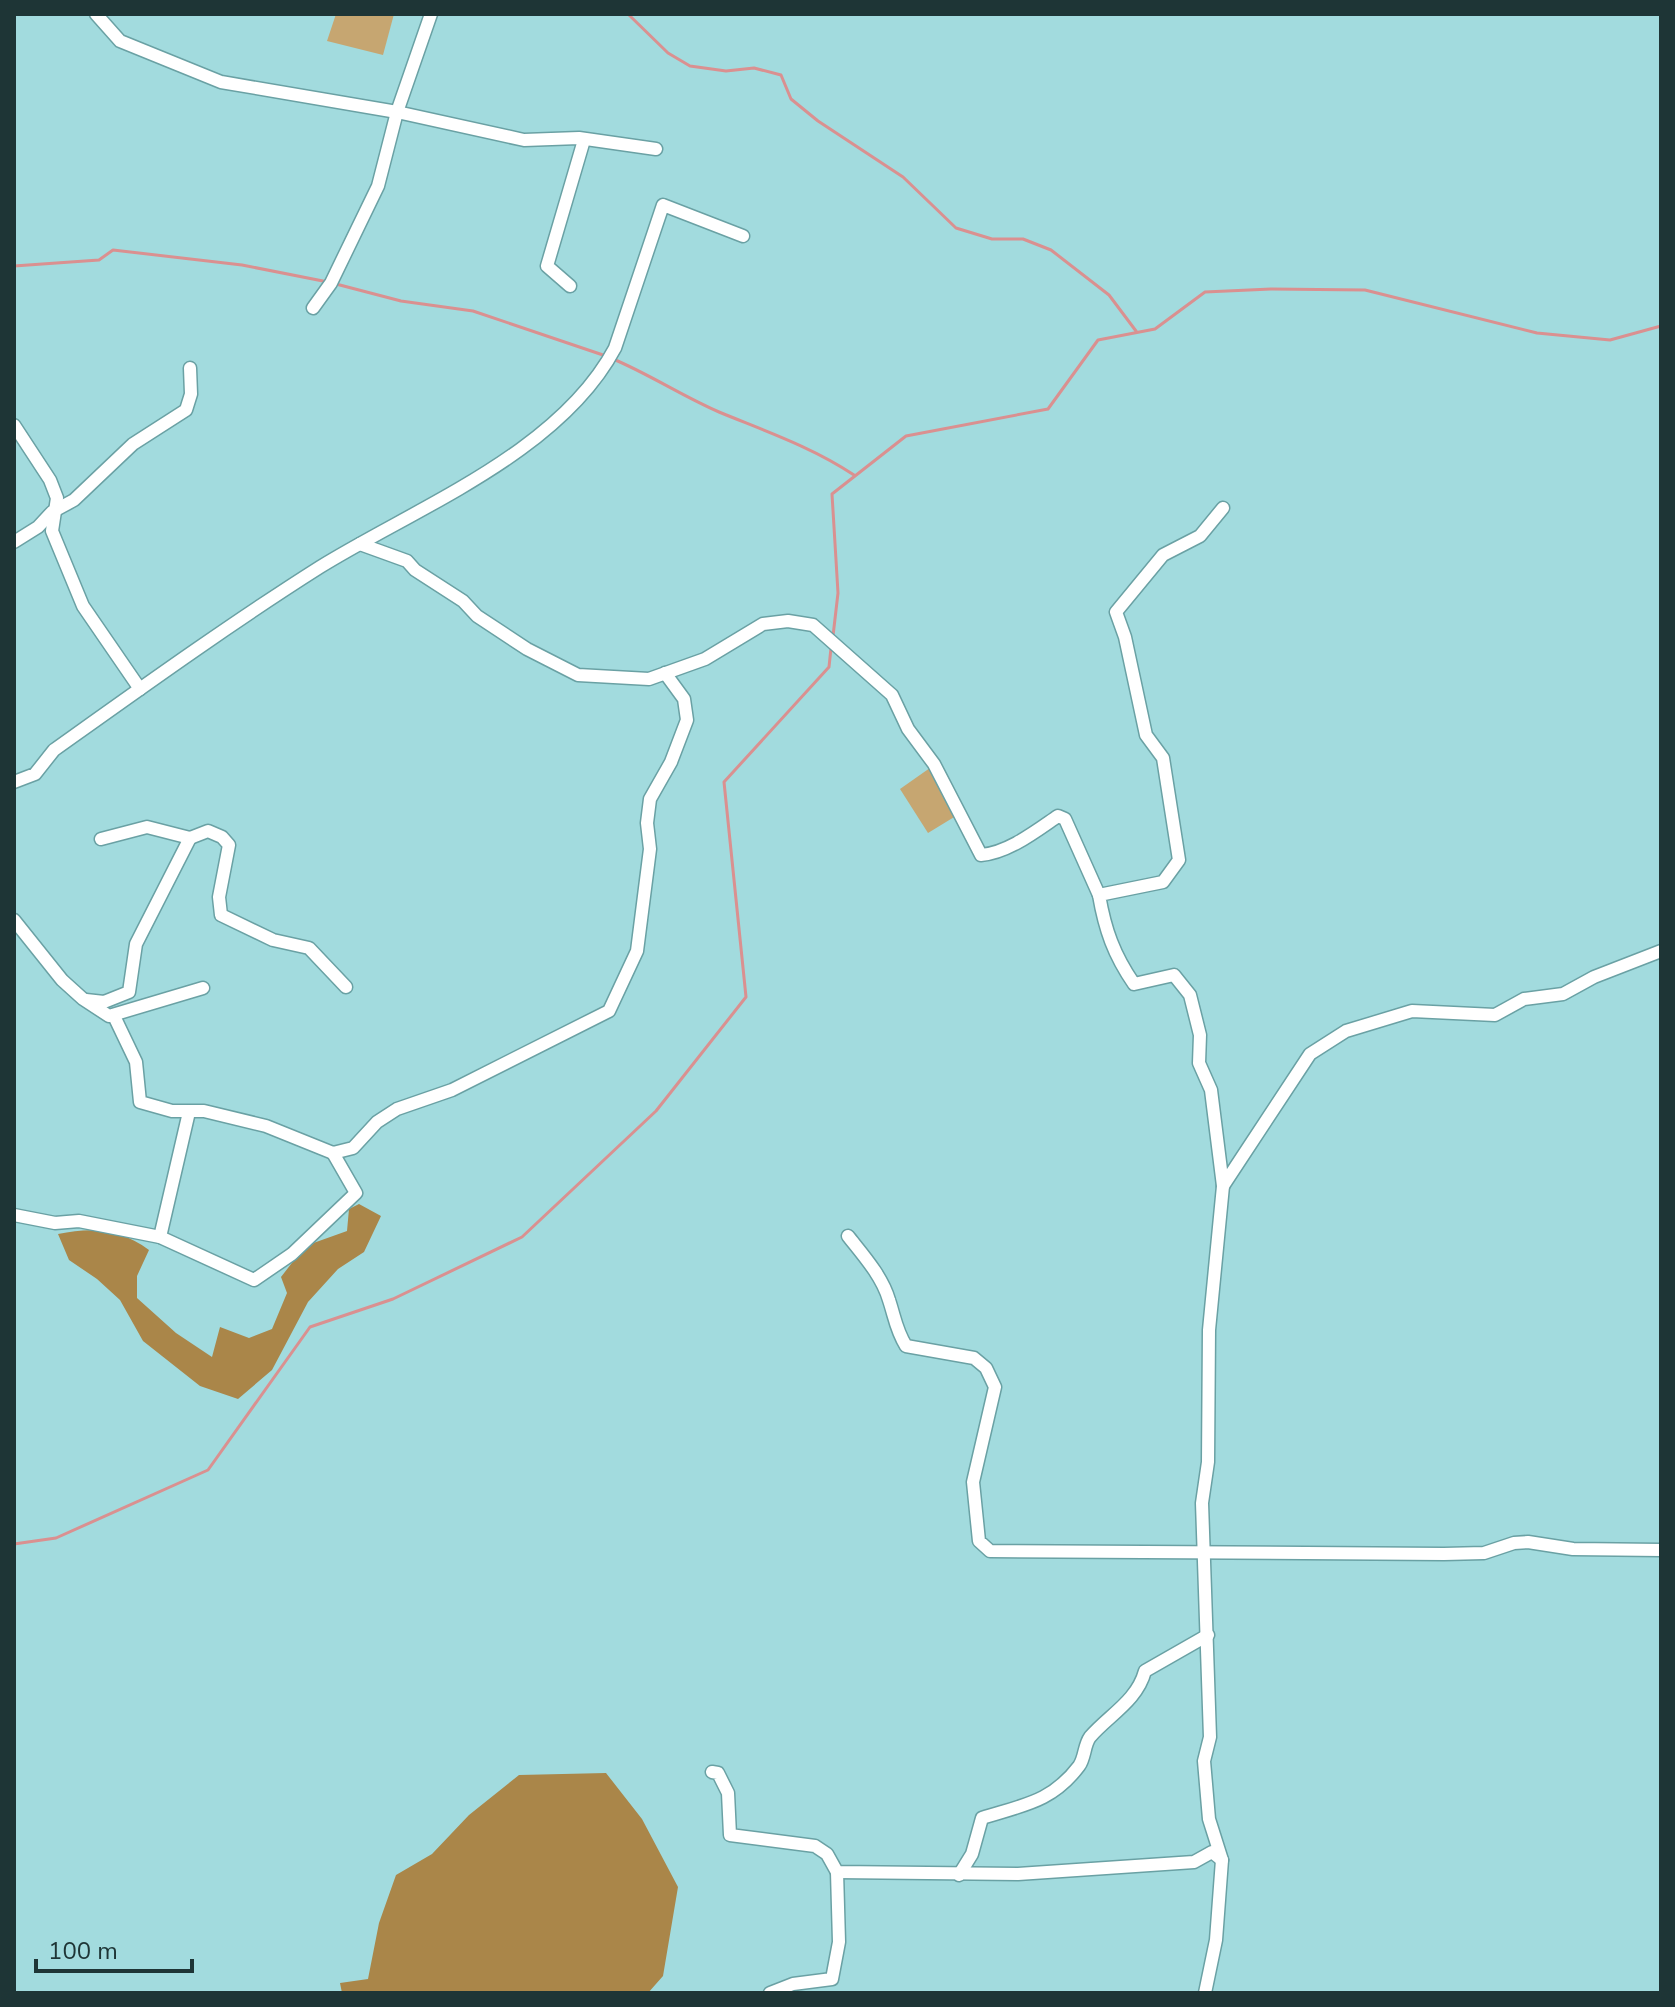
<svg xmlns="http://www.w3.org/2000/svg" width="1675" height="2007" viewBox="0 0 1675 2007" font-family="'Nunito Sans',sans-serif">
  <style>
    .green { fill: #c6a671 }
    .forest { fill: #aa8649 }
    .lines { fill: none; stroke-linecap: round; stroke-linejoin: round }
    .stream { stroke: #da9090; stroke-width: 3 }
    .minor-casing { stroke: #6aa1a4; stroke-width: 15 }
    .minor { stroke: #fff; stroke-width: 12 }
  </style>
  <rect width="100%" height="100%" fill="#a2dbde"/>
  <g class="green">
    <polygon points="336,14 394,14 383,55 327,41"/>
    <polygon points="937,763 964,811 928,833 900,789"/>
  </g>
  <g class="forest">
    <path d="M359,1204L381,1216L364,1252L338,1269L308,1302L272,1370L238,1399L200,1386L143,1341L120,1300L97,1279L69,1260L58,1234C92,1227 120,1228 149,1250L137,1276V1298L176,1333L212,1357L220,1327L249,1338L272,1329L287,1293L281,1277L305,1246L347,1231L349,1209Z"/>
    <polygon points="606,1773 642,1819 678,1887 663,1976 648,1993 342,1993 340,1983 368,1979 379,1923 396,1875 432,1854 469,1815 519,1775"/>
  </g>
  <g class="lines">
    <g class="stream">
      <polyline points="628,14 668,53 690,66 726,71 754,68 781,75 791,99 818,121 903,177 956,228 992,239 1023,239 1051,250 1109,295 1136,331"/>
      <polyline points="14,266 99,260 113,250 242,265 328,282"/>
      <polyline points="336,284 401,301 473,311 606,356"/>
      <path d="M613,359C649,374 682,396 719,412C765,431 812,447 854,475"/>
      <polyline points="833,636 838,593 832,494 906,436 1048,409 1098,340 1155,329 1205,292 1271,289 1365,290 1537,333 1610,340 1661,326"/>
      <polyline points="14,1544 56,1538 208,1470 310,1327 393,1299 522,1237 656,1111 746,997 724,782 829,667 831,648"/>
    </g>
    <g class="minor-casing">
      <g id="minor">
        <polyline points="96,14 120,41 221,82 397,112 524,140 579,138 656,149"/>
        <polyline points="570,286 547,266 584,140"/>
        <polyline points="313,308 331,283 378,186 397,112 431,14"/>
        <polyline points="14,425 50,480 57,498 52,531 83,606 140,689"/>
        <polyline points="14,542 38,527 52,512 74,500 133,444 186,410 191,394 190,368"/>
        <path d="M360,544L407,561L415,570L463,601L477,616L527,649L578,675L649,679L705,659L763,624L788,621L813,625L892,695L908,729L934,764L981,855C1008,853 1036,831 1058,816L1065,819L1099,895"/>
        <path d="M14,782L35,774L54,750C141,688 230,624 320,567C417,507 559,453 615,348L663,205L743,236"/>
        <polyline points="101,839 147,827 190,838 208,831 222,837 229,845 219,897 221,915 273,940 309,948 346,987"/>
        <polyline points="14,920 62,980 83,999 109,1016 203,988"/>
        <polyline points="86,1000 104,1002 129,992 136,944 190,838"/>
        <polyline points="114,1016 136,1062 140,1102 172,1111 204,1111 266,1126 333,1153 353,1148 377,1122 397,1109 452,1090 609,1011 637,951 650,849 647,823 650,799 671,762 687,720 684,699 665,673"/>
        <polyline points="1223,1186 1310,1054 1346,1031 1412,1011 1495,1015 1524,999 1563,994 1594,977 1661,951"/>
        <polyline points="14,1215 55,1223 79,1221 160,1237 254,1280 292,1254 356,1193 333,1153"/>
        <path d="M848,1236C863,1255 882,1276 889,1300C895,1318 896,1330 906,1346L974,1358L986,1368L995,1387L973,1482L979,1541L990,1551L1444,1554L1484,1553L1514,1543L1528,1542L1573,1549L1661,1550"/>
        <polyline points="160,1237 189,1112"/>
        <polyline points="712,1772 718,1773 728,1793 730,1835 815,1846 827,1854 837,1872 1018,1874 1194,1862 1212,1852 1222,1860"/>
        <path d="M959,1875L972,1854L982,1818C1023,1805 1052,1802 1079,1766C1085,1758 1084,1745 1090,1737C1109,1715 1137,1701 1145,1671L1208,1635"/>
        <polyline points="770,1993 793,1984 832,1979 839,1942 837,1872"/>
        <path d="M1205,1993L1216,1940L1222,1860L1209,1819L1204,1761L1210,1737L1202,1503L1208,1462L1209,1330L1223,1186L1211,1090L1199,1063L1200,1035L1190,995L1174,975L1134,984C1114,955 1105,930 1099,895L1163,882L1179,860L1163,758L1146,735L1125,637L1116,612L1163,555L1200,536L1223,508"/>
      </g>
    </g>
    <use href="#minor" class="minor"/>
  </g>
  <rect width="1675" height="2007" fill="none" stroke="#1e3536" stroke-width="32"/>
  <path d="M36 1959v12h156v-12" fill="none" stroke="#1e3536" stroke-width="4"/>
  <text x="48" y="1959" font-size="24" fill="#1e3536" stroke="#a2dbde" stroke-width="6" paint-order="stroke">100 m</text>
</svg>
